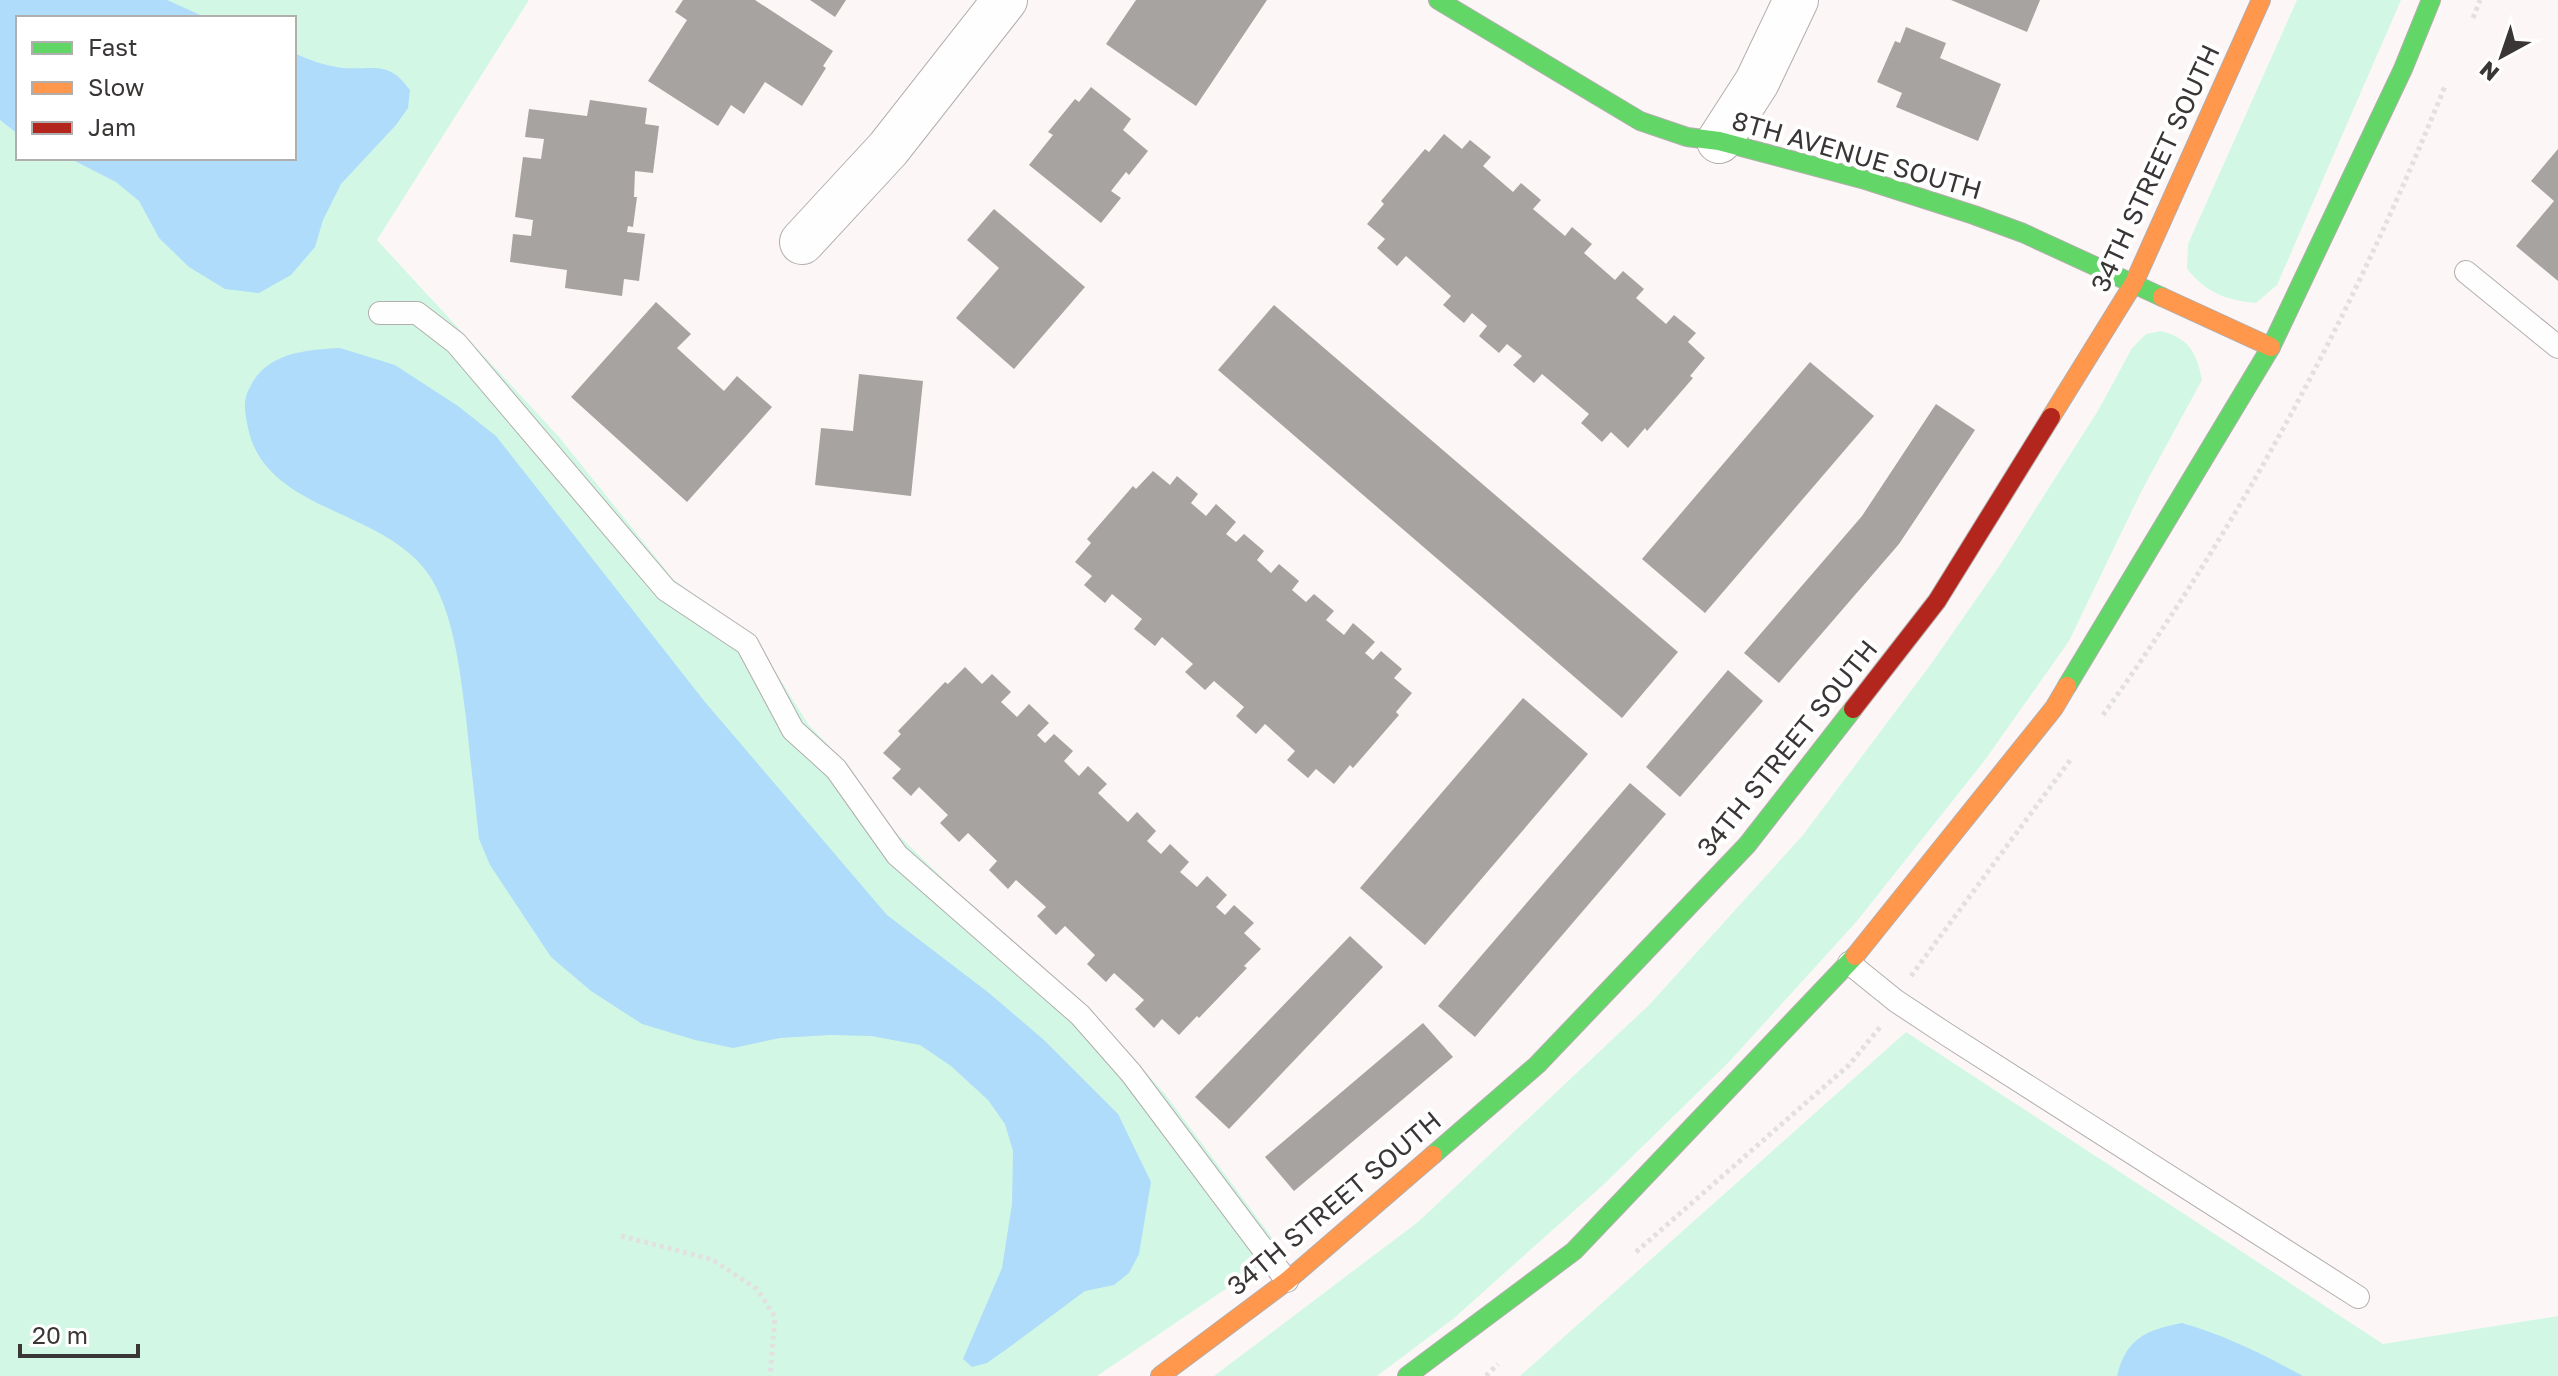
<svg xmlns="http://www.w3.org/2000/svg" width="2558" height="1376" viewBox="0 0 2558 1376" font-family="'Golos Text',sans-serif">
  <style>
    .green { fill: #d2f8e5; fill-rule: evenodd }
    .water { fill: #afdcfa }
    .building { fill: #a6a3a1 }
    .lines { fill: none; stroke-linecap: round; stroke-linejoin: round }
    .lane-casing { stroke: #b2aead; stroke-width: 24 }
    .street-casing { stroke: #b2aead; stroke-width: 46 }
    .fast-casing { stroke: #b2aead; stroke-width: 20 }
    .slow-casing { stroke: #b2aead; stroke-width: 20 }
    .jam-casing { stroke: #b2aead; stroke-width: 20 }
    .path { stroke: #e2e0e0; stroke-width: 5; stroke-dasharray: 4 4; stroke-linecap: butt }
    .lane { stroke: #fffefe; stroke-width: 22 }
    .street { stroke: #fffefe; stroke-width: 44 }
    .fast { stroke: #63d668; stroke-width: 18 }
    .slow { stroke: #ff974d; stroke-width: 18 }
    .jam { stroke: #b3261e; stroke-width: 18 }
    .labels { text-anchor: middle; dominant-baseline: central; stroke-width: 8; stroke-linejoin: round; paint-order: stroke }
    .street-label { font-size: 26px; fill: #393635; stroke: #fff }
  </style>
  <rect width="100%" height="100%" fill="#fcf7f6"/>
  <g class="green">
    <path d="M0,0H529L377,240L559,437L674,580L753,636L808,724L837,754L897,834L981,915L1080,999L1165,1094L1282,1251L1097,1376H0ZM18,18H294V158H18Z"/>
    <path d="M2297,0H2401L2277,285L2256,303C2225,300 2207,293 2187,269L2188,244Z"/>
    <path d="M2161,331C2189,338 2197,353 2202,380L2141,492L2069,641L1985,760L1857,921L1728,1063L1602,1186L1453,1319L1377,1376H1214L1418,1222L1649,1005L1803,835L1931,664L2000,565L2099,409L2132,348L2146,334Z"/>
    <polygon points="1906,1032 2383,1344 2558,1316 2558,1376 1520,1376"/>
  </g>
  <g class="water">
    <polygon points="0,0 167,0 207,18 18,18 18,134 0,120"/>
    <path d="M294,53C309,60 326,66 343,68C376,70 388,60 410,90L408,108L396,125L341,184L323,220L315,247L291,275L259,293L225,289L189,267L159,238L139,201L116,182L69,158H294Z"/>
    <path d="M340,348L395,365L458,406L496,436L705,702L887,915L989,993L1044,1040L1118,1114L1151,1182L1139,1254L1129,1273L1114,1285L1085,1291L1011,1346L987,1363L972,1367L963,1359L1002,1268L1012,1204L1013,1151L1005,1124L988,1100L951,1066L920,1045L871,1036L830,1035L780,1038L733,1048L695,1040L642,1024L591,991L551,957L490,865L479,839C475,798 470,758 466,717C460,674 456,628 436,587C397,507 267,518 248,428C245,412 242,401 250,387C267,352 306,350 340,348Z"/>
    <path d="M2182,1323C2225,1335 2264,1355 2303,1376H2117C2126,1338 2146,1330 2182,1323Z"/>
  </g>
  <g class="building">
    <polygon points="683,0 755,0 833,51 823,66 826,68 802,106 765,82 744,114 731,105 718,126 648,81 687,20 675,12"/>
    <polygon points="810,0 846,0 835,17"/>
    <polygon points="1136,0 1267,0 1196,106 1106,44"/>
    <polygon points="1951,0 2040,0 2027,32"/>
    <polygon points="1906,27 1946,43 1940,58 2001,84 1978,141 1896,107 1902,93 1877,82 1895,41 1900,43"/>
    <polygon points="1091,87 1131,119 1123,130 1148,151 1129,175 1126,172 1111,191 1121,198 1101,223 1029,165 1053,135 1048,132 1075,99 1079,102"/>
    <polygon points="590,100 647,108 645,124 659,126 653,173 635,171 634,197 637,197 633,227 628,226 627,232 645,234 639,281 624,279 622,296 565,288 567,270 510,262 513,234 531,236 533,220 515,217 523,157 541,159 544,139 525,137 529,109 587,116"/>
    <polygon points="1444,134 1462,149 1470,140 1491,157 1483,166 1513,192 1521,183 1541,200 1533,209 1565,236 1572,227 1592,244 1584,253 1615,280 1623,271 1644,289 1636,298 1666,324 1674,315 1696,333 1688,342 1705,358 1690,376 1693,378 1647,431 1645,428 1628,448 1611,432 1602,442 1581,423 1589,414 1542,374 1534,383 1513,365 1522,356 1507,344 1499,353 1479,336 1487,326 1472,313 1464,323 1443,305 1451,296 1406,256 1397,266 1377,248 1385,239 1367,224 1384,204 1381,201 1425,149 1429,152"/>
    <polygon points="2558,149 2558,281 2516,246 2554,201 2531,181"/>
    <polygon points="994,209 1085,287 1014,369 956,318 999,268 967,240"/>
    <polygon points="656,302 691,334 677,348 724,391 737,376 772,407 687,502 571,397"/>
    <polygon points="1274,305 1678,652 1622,718 1218,370"/>
    <polygon points="1810,362 1874,416 1705,613 1642,559"/>
    <polygon points="859,374 923,381 911,496 815,485 821,428 853,431"/>
    <polygon points="1936,404 1975,430 1899,544 1779,683 1744,653 1862,516"/>
    <polygon points="1153,471 1170,485 1177,476 1198,494 1191,503 1206,516 1216,504 1236,522 1226,534 1236,542 1244,534 1264,551 1257,560 1271,573 1279,564 1299,581 1292,590 1306,602 1314,594 1334,611 1326,620 1344,635 1353,623 1375,642 1365,653 1373,660 1381,651 1402,669 1394,678 1412,693 1396,712 1399,715 1353,768 1350,765 1334,784 1316,769 1308,778 1287,760 1295,751 1265,724 1256,734 1236,716 1244,707 1214,681 1205,690 1185,672 1193,664 1162,637 1155,646 1134,629 1142,619 1112,594 1105,603 1084,585 1092,576 1075,562 1091,543 1087,539 1133,486 1136,489"/>
    <polygon points="965,667 982,684 992,674 1011,692 1001,702 1017,717 1029,704 1049,723 1037,735 1045,743 1054,734 1073,751 1064,761 1079,776 1088,766 1107,784 1098,793 1128,822 1137,812 1156,831 1147,841 1161,854 1170,844 1189,862 1180,872 1197,887 1207,876 1227,895 1216,907 1225,915 1234,905 1254,923 1244,933 1261,949 1244,966 1247,968 1199,1018 1197,1016 1179,1035 1162,1019 1154,1028 1135,1009 1144,1000 1114,973 1106,982 1087,964 1095,955 1065,926 1056,935 1037,916 1046,907 1016,880 1008,889 989,870 997,861 968,833 959,842 940,823 948,815 919,787 911,796 892,778 901,769 883,753 901,734 898,731 945,682 948,684"/>
    <polygon points="1728,670 1763,701 1680,797 1646,767"/>
    <polygon points="1523,698 1588,754 1425,945 1360,888"/>
    <polygon points="1630,783 1666,814 1475,1037 1438,1006"/>
    <polygon points="1350,936 1383,967 1229,1129 1195,1097"/>
    <polygon points="1423,1023 1453,1057 1294,1191 1265,1157"/>
  </g>
  <g class="lines">
    <g class="lane-casing">
      <g id="lane">
        <polyline points="2466,272 2558,347"/>
        <polyline points="380,313 417,313 456,343 666,590 747,644 793,730 836,769 897,855 1080,1015 1131,1073 1287,1281"/>
        <polyline points="1849,963 1896,1001 1946,1034 2358,1297"/>
      </g>
    </g>
    <g class="street-casing">
      <g id="street">
        <polyline points="1719,141 1757,82 1796,0"/>
        <polyline points="802,242 888,149 1005,0"/>
      </g>
    </g>
    <g class="fast-casing">
      <g id="fast">
        <polyline points="1438,0 1640,121 1687,137 1719,141 1862,179 1974,215 2023,233 2162,297"/>
        <polyline points="2067,686 2271,347 2403,69 2431,0"/>
        <polyline points="1433,1155 1537,1065 1747,845 1853,709"/>
        <polyline points="1407,1376 1574,1251 1855,956"/>
      </g>
    </g>
    <g class="slow-casing">
      <g id="slow">
        <polyline points="2162,297 2271,347"/>
        <polyline points="2051,417 2134,283 2261,0"/>
        <polyline points="1855,956 2054,708 2067,686"/>
        <polyline points="1160,1376 1287,1281 1433,1155"/>
      </g>
    </g>
    <g class="jam-casing">
      <polyline id="jam" points="1853,709 1937,601 2051,417"/>
    </g>
    <g class="path">
      <polyline points="2473,18 2480,0"/>
      <path d="M2103,715C2243,520 2355,309 2445,86"/>
      <polyline points="1911,976 2071,759"/>
      <polyline points="621,1236 711,1259 757,1289 775,1317 770,1376"/>
      <polyline points="1636,1252 1849,1065 1881,1026"/>
      <polyline points="1486,1376 1498,1364"/>
    </g>
    <use href="#lane" class="lane"/>
    <use href="#street" class="street"/>
    <use href="#fast" class="fast"/>
    <use href="#slow" class="slow"/>
    <use href="#jam" class="jam"/>
  </g>
  <g class="labels">
    <g class="street-label">
      <text transform="translate(1857 155) rotate(16)">8TH AVENUE SOUTH</text>
      <text transform="translate(2155 168) rotate(-65)">34TH STREET SOUTH</text>
      <text transform="translate(1787 748) rotate(-51)">34TH STREET SOUTH</text>
      <text transform="translate(1334 1203) rotate(-40)">34TH STREET SOUTH</text>
    </g>
  </g>
  <rect x="16" y="16" width="280" height="144" fill="#ffffff" stroke="#b0afae" stroke-width="2"/>
  <rect x="32" y="42" width="40" height="12" fill="#63d668" stroke="#b0afae" stroke-width="2"/>
  <text x="88" y="56" font-size="24" fill="#393635">Fast</text>
  <rect x="32" y="82" width="40" height="12" fill="#ff974d" stroke="#b0afae" stroke-width="2"/>
  <text x="88" y="96" font-size="24" fill="#393635">Slow</text>
  <rect x="32" y="122" width="40" height="12" fill="#b3261e" stroke="#b0afae" stroke-width="2"/>
  <text x="88" y="136" font-size="24" fill="#393635">Jam</text>
  <g transform="translate(2502 56) rotate(220)" stroke="#ffffff" stroke-width="6" paint-order="stroke">
  <path d="M0-6L14 30L0 20L-14 30Z" fill="#393635"/>
  <text y="-12" font-size="22" font-weight="bold" text-anchor="middle" fill="#393635">N</text>
  </g>
  <path d="M20 1344v12h118v-12" fill="none" stroke="#393635" stroke-width="4"/>
  <text x="32" y="1344" font-size="24" fill="#393635" stroke="#ffffff" stroke-width="6" paint-order="stroke">20 m</text>
</svg>
